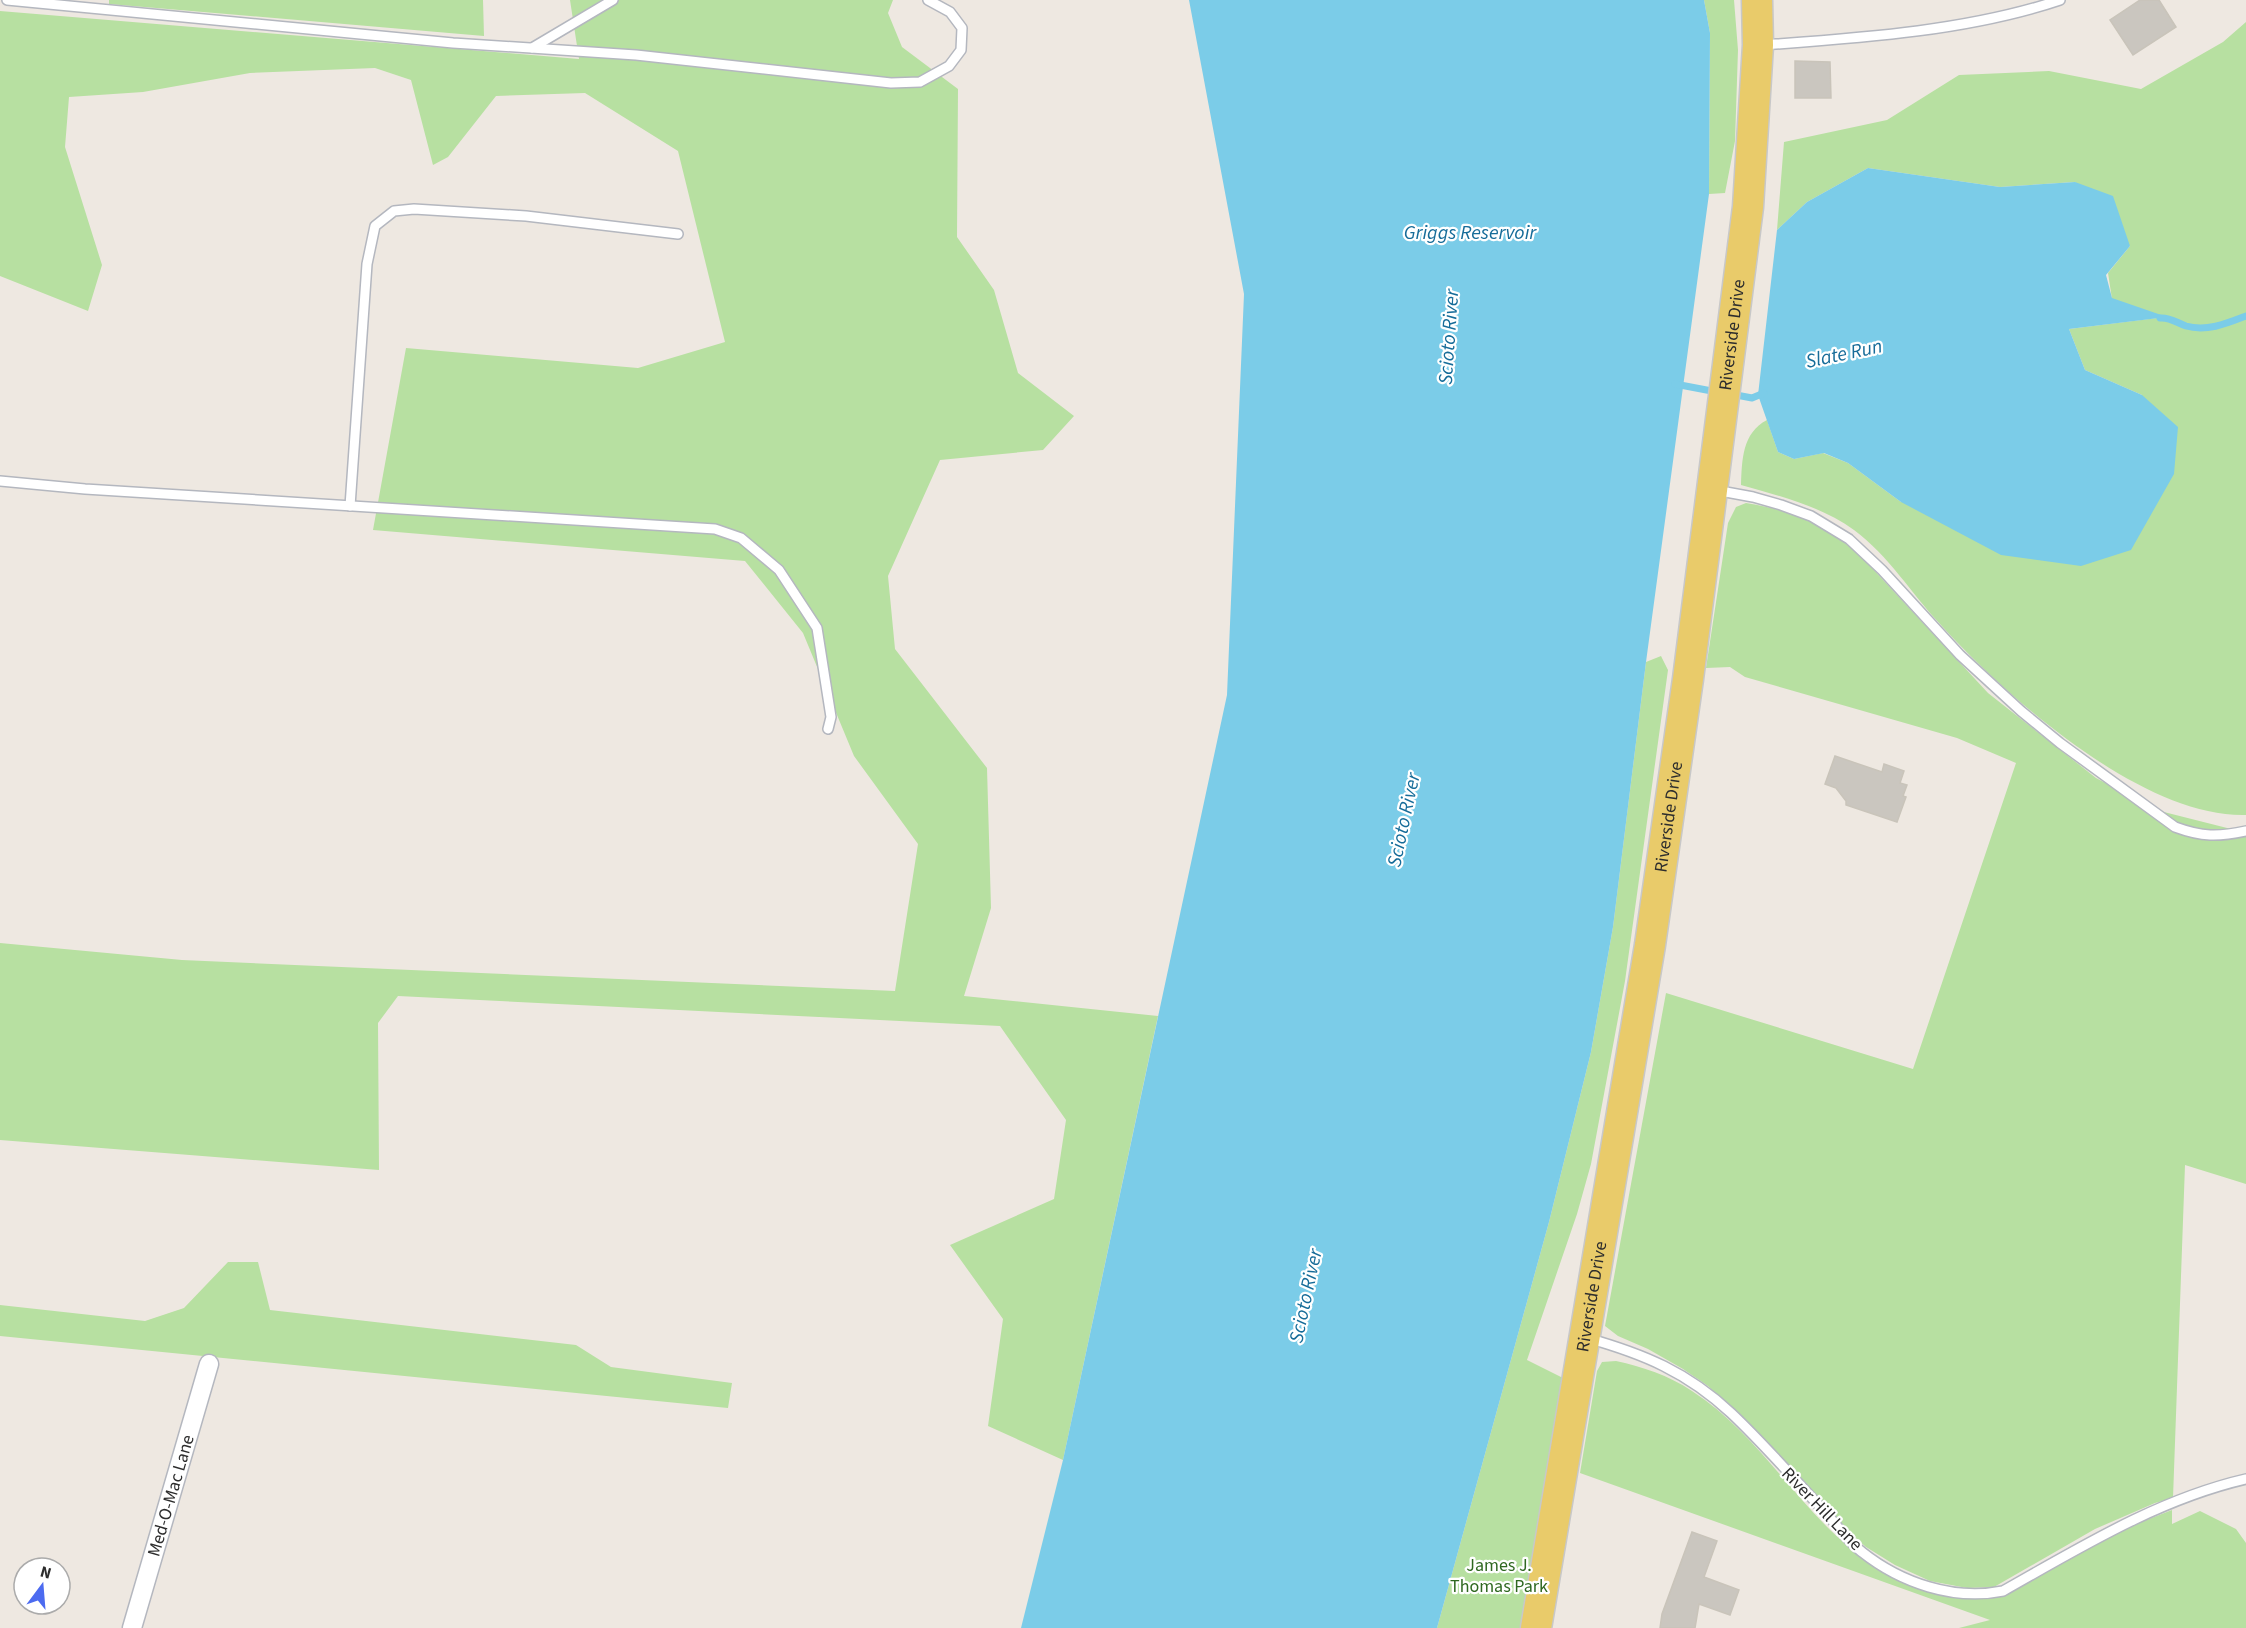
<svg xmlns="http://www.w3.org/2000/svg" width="2246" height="1628" viewBox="0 0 2246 1628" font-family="'Source Sans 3',sans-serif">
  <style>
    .green { fill: #b7e0a1 }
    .water { fill: #7bcce8 }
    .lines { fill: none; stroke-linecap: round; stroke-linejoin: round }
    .stream { stroke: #7bcce8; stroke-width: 7 }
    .building { fill: #cac6bf; stroke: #c9c4ba; stroke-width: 1.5 }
    .service-casing { stroke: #b4b7bf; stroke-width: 12 }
    .minor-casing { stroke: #b4b7bf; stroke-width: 21 }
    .primary-casing { stroke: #c8c8c8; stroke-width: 33 }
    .service { stroke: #fff; stroke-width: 9 }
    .minor { stroke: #fff; stroke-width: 18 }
    .primary { stroke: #e9cb6a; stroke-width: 30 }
    .labels { text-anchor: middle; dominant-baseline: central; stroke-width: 4.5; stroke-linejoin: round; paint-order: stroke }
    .street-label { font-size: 18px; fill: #2d2d2d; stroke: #fff }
    .park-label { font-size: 18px; fill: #2f6820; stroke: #fff }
    .water-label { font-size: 20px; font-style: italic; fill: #166c99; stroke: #fff }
  </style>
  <rect width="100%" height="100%" fill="#eee8e1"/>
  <g class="green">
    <polygon points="109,0 483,0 484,36 109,4"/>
    <polygon points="570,0 893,0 888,13 902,47 958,89 957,237 994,290 1018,373 1074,416 1043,450 940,460 888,576 895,649 987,768 991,908 964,996 1158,1016 1063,1460 988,1426 1003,1319 950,1245 1054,1199 1066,1120 1000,1026 398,996 378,1023 379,1170 0,1140 0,943 182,960 895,991 918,844 854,756 803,633 745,561 373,530 406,348 638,368 725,342 678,151 585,93 496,96 448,157 433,165 411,80 375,68 250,73 143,92 69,97 65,147 102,265 88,311 0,276 0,11 579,59"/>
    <polygon points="1704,0 1734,0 1738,50 1735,141 1725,193 1709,194 1710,33"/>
    <path d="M2246,22V815C2143,818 2006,697 1940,624C1911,593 1889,556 1854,530C1821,506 1780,496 1741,485C1742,460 1742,433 1767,420L1778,452L1794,459L1823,453L1848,463L1901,502L2142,395L2085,370L2069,329L2165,317L2112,299L2108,273L2130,246L2075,182L2000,187L1868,168L1807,202L1777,230L1784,142L1887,120L1959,75L2049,71L2141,89L2223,42Z"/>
    <path d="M1746,503C1794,511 1823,523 1860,555L1988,693L2096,778L2156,810L2235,830L2246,829V1184L2185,1165L2173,1498L2155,1503L2095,1529L1994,1587L1967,1588L1930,1581L1895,1565L1866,1547L1843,1527L1753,1428L1708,1386L1683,1369L1648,1349L1618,1336L1605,1326L1666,993L1913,1069L2016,763L1957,738L1745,677L1730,667L1706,668L1728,523L1736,507Z"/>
    <polygon points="1661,656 1668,670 1625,981 1591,1164 1577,1214 1527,1360 1577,1385 1538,1628 1437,1628 1549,1222 1591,1052 1613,927 1646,662"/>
    <polygon points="228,1262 258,1262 270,1310 576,1345 611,1367 732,1383 728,1408 0,1336 0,1305 145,1321 184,1308"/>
    <path d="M1616,1361C1643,1367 1668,1375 1692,1391C1787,1453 1818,1564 1940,1593C1964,1599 1983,1602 2007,1594L2108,1535L2172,1510V1524L2200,1511L2236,1529L2246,1543V1628H1959L1990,1620L1580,1473L1597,1371L1602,1362Z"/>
  </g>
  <g class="water">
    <polygon points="1189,0 1704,0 1710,33 1709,194 1646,662 1613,927 1591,1052 1549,1222 1437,1628 1021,1628 1063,1460 1227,695 1244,294"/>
    <polygon points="1868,168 2000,187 2075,182 2113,196 2130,246 2106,275 2112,298 2167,317 2069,329 2085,370 2142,395 2178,427 2174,474 2131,550 2081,566 2001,555 1901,502 1848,463 1824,453 1794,459 1778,452 1758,395 1777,230 1807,202"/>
  </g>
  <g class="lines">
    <g class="stream">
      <path d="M2160,318C2170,317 2177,323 2186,326C2207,332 2228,323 2246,316"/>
      <polyline points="1675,384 1717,392"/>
      <polyline points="1731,394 1752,398 1764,393"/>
    </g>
  </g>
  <g class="building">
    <polygon points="2140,0 2159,0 2176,27 2133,55 2110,20"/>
    <polygon points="1795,61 1830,62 1831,98 1795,98"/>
    <polygon points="1835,756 1882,772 1884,764 1904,771 1900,783 1907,785 1903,796 1906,797 1897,822 1846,805 1846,801 1836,788 1825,784"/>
    <polygon points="1692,1532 1717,1541 1704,1577 1739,1590 1730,1615 1699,1604 1695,1628 1660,1628 1662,1614"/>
  </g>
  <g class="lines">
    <g class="service-casing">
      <g id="service">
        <polyline points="7,0 453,43 636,55 891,83 920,82 949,66 961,50 962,28 950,12 928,0"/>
        <path d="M1763,45C1860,38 1968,31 2060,0"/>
        <polyline points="532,48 613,0"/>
        <polyline points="0,481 85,489 715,529 741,538 779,570 817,628 831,717 828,729"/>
        <path d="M1715,490L1753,497L1781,505L1811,516L1849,539L1882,570L1960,655L2021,711L2060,743L2175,827C2202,837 2218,837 2246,831"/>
        <polyline points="350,506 367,264 375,226 394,211 414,209 526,216 678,234"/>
        <path d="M1587,1338C1644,1354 1687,1372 1731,1413C1764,1444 1794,1479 1825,1512C1837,1525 1848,1542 1862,1552C1901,1583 1954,1601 2003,1591C2081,1547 2159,1499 2246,1479"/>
      </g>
    </g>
    <g class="minor-casing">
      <g id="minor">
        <path id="s1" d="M132,1628L209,1364"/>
      </g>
    </g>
    <g class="primary-casing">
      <g id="primary">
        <path id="s2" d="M1536,1628L1650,945L1688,679L1748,207L1758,45L1757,0"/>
      </g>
    </g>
    <use href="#service" class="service"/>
    <use href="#minor" class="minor"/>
    <use href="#primary" class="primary"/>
  </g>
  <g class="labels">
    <g class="street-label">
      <text stroke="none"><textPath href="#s2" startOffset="1308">Riverside Drive</textPath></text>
      <text stroke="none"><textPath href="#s2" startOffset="822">Riverside Drive</textPath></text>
      <text stroke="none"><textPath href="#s2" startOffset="336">Riverside Drive</textPath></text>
      <text stroke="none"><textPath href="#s1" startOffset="138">Med-O-Mac Lane</textPath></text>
      <text transform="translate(1822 1509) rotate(46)">River Hill Lane</text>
    </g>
    <g class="park-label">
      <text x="1499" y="1565">James J.<tspan x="1499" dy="21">Thomas Park</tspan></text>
    </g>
    <g class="water-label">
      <text x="1470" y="233">Griggs Reservoir</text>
      <text transform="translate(1449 337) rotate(-86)">Scioto River</text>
      <text transform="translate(1844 354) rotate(-12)">Slate Run</text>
      <text transform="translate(1404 820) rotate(-78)">Scioto River</text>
      <text transform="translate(1306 1296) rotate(-78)">Scioto River</text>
    </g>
  </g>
  <g transform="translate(42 1586) rotate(16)"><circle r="28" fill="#ffffff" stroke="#ababab" stroke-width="1.5"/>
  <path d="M0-4.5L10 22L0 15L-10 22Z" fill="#4c6bf0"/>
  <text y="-9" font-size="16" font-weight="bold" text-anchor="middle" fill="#2d2d2d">N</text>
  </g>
</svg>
